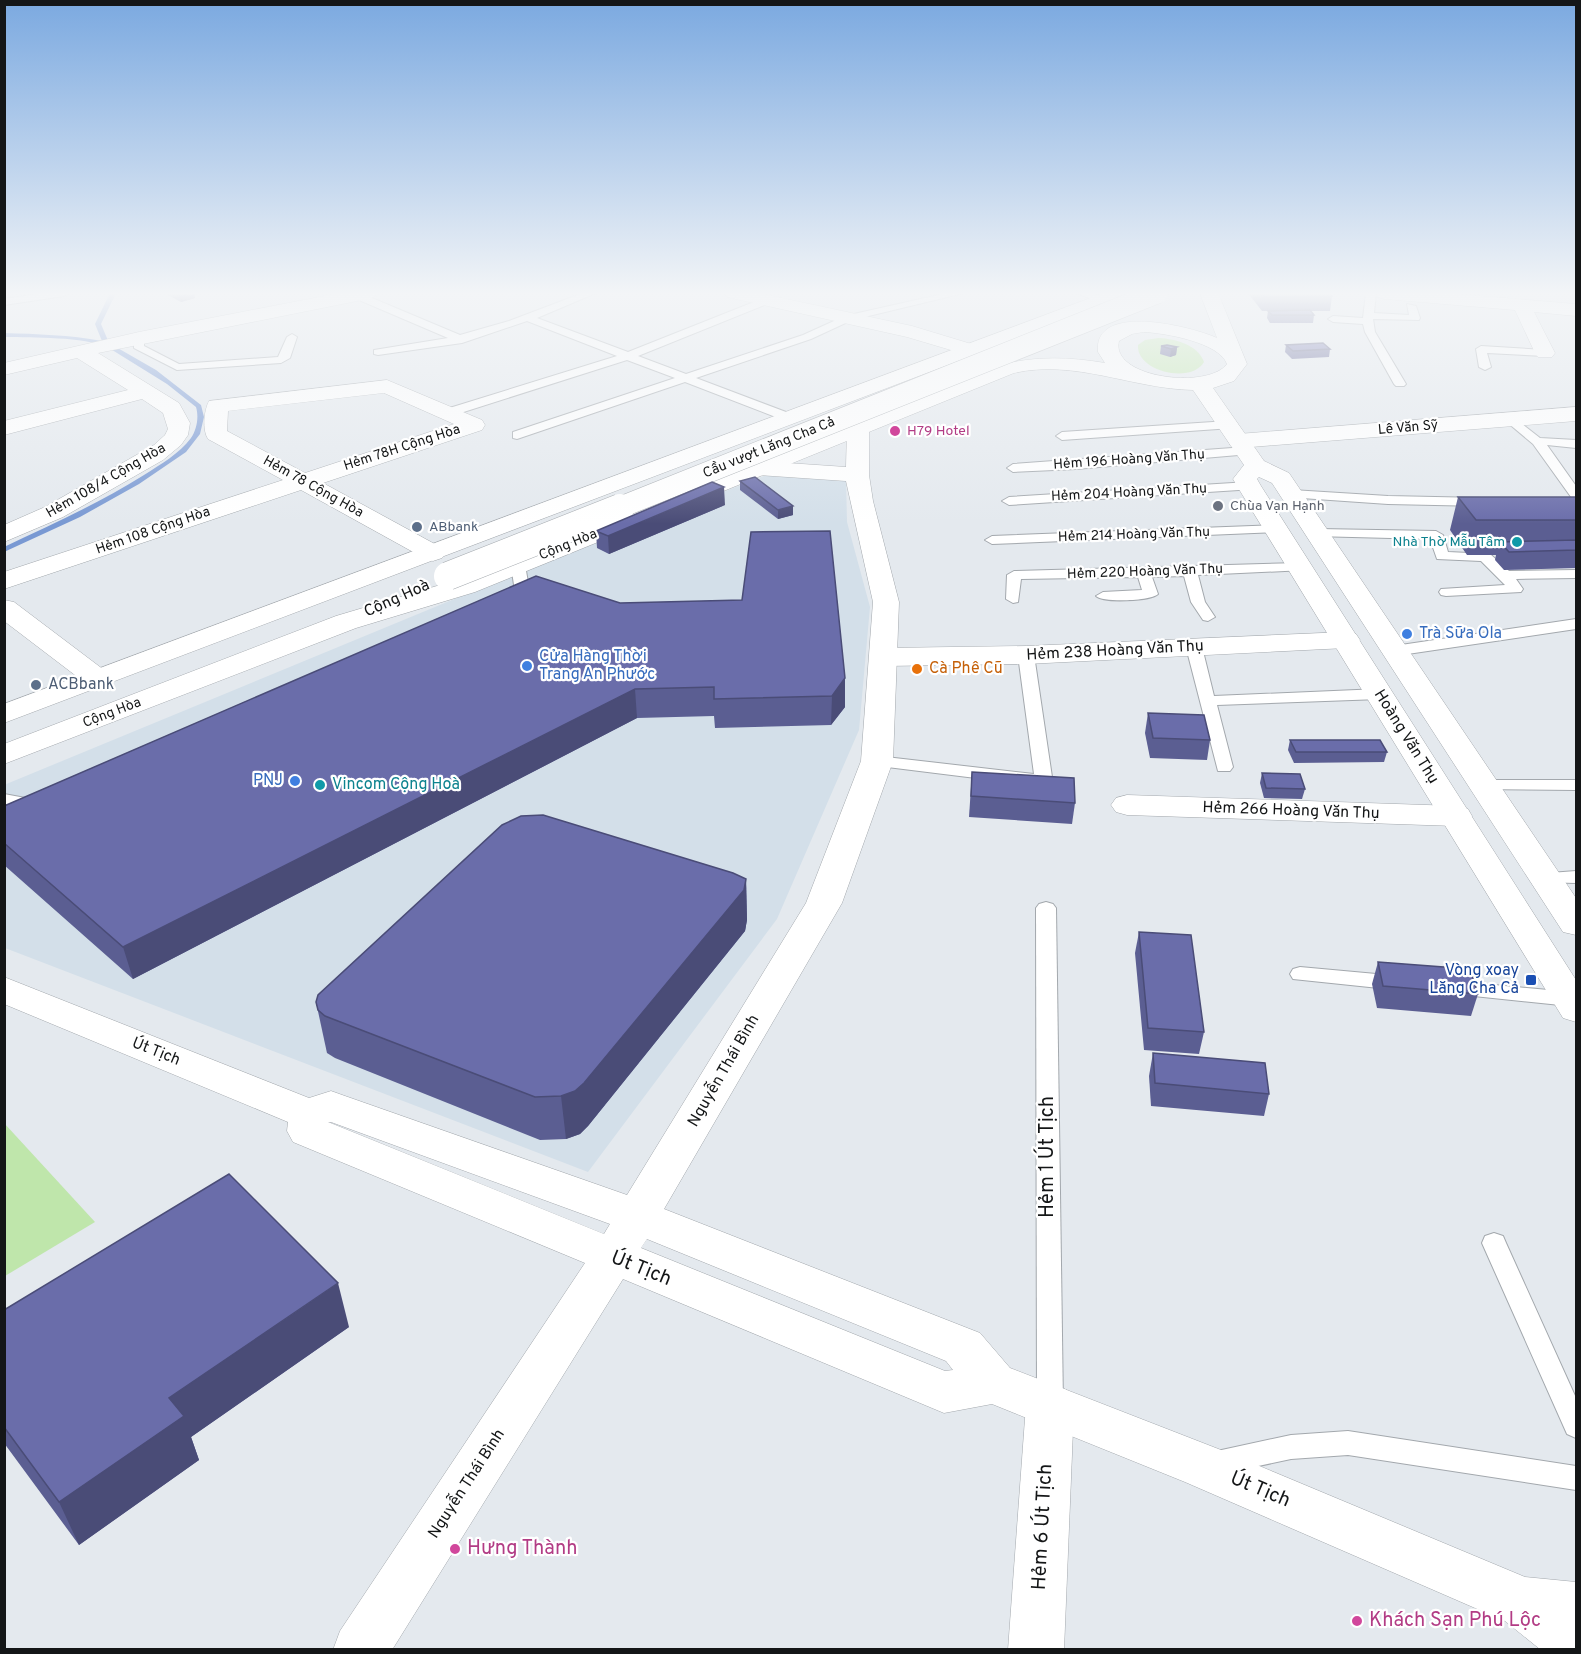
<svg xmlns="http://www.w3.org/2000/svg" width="1581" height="1654" viewBox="0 0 1581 1654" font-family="Overpass,sans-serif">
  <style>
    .built { fill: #d3dfe9 }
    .green { fill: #bfe6ab }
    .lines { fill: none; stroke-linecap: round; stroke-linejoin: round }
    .stream { fill: #7999d3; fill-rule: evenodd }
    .lane-casing { stroke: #a3a8ad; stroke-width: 2 }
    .street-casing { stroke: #a3a8ad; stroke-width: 1 }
    .secondary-casing { stroke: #a3a8ad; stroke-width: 1 }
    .primary-casing { stroke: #a3a8ad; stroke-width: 1 }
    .lane { fill: #fff; fill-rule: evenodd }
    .street { fill: #fff; fill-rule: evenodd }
    .secondary { fill: #fff; fill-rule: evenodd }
    .primary { fill: #fff; fill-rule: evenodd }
    .primary-bridge-far1-casing { stroke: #a3a8ad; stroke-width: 22; stroke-linecap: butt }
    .primary-bridge-casing { stroke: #a3a8ad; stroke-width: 29; stroke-linecap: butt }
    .primary-bridge-far1 { stroke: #fff; stroke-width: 21 }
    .primary-bridge { stroke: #fff; stroke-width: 28 }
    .wall { fill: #5b5e92 }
    .shaded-wall { fill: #4a4c77 }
    .building { fill: #6a6daa; stroke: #4a4c77; stroke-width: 1.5 }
    .hotel-dot { fill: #d1479c; stroke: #fff; stroke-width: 2 }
    .worship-dot { fill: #6b7280; stroke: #fff; stroke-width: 2 }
    .service-dot { fill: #5c6f8a; stroke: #fff; stroke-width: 2 }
    .culture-dot { fill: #0f9aa8; stroke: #fff; stroke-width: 2 }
    .shop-dot { fill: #3f7fe0; stroke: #fff; stroke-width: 2 }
    .food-dot { fill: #e8710a; stroke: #fff; stroke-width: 2 }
    .transit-dot { fill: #1a4fb4; stroke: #fff; stroke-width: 2 }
    .labels { text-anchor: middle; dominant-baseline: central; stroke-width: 4.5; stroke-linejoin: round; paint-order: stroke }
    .far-street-label { font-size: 14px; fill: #141617; stroke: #fff }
    .far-hotel-label { font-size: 14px; fill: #b23c85; stroke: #fff; text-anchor: start }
    .far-worship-label { font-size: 14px; fill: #5b616d; stroke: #fff; text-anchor: start }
    .far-service-label { font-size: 14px; fill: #4e5e75; stroke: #fff; text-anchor: start }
    .far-culture-label { font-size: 14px; fill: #0d838f; stroke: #fff; text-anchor: end }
    .street-label { font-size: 16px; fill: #141617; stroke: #fff }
    .shop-label { font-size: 16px; fill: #366cbe; stroke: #fff; text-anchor: start }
    .food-label { font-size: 16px; fill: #c56008; stroke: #fff; text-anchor: start }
    .service-label { font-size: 16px; fill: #4e5e75; stroke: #fff; text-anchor: start }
    .culture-label { font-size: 16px; fill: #0d838f; stroke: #fff; text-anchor: start }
    .transit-label { font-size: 16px; fill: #164399; stroke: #fff; text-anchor: end }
    .near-street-label { font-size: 20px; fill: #141617; stroke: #fff }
    .near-hotel-label { font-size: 20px; fill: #b23c85; stroke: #fff; text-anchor: start }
  </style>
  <rect width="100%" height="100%" fill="#e4e9ee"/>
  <polygon class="built" points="777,471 846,481 847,522 870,607 859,730 777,919 588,1172 5,948 4,785 539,564"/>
  <g class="green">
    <path d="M1159,338C1176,339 1198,345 1204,362C1192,384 1136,372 1138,345L1145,340Z"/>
    <polygon points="4,1123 95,1222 5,1276 4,1276"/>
  </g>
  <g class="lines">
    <path class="stream" d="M110,293H116L101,324L109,343L156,370L201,405L204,417L200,434L186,452L139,484L80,517L4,552V547C52,524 100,503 144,475C161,464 179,454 191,438C197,429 199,417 196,407L167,384L109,348C82,336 35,338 4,337V333C37,334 70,335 102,341L95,324Z"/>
    <g class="lane-casing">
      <g id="lane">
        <polygon points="45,293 69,293 64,296 4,305 4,299"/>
        <polygon points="352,293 360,293 460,335 509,321 583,293 596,293 537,318 628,352 764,298 772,298 772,302 638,356 686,374 803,335 845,316 947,293 964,293 852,320 811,339 696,378 794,415 794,421 786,421 685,382 517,439 513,438 513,432 675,378 627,360 451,416 443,416 443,410 617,356 527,321 462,343 378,355 374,354 374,350 448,338 352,297"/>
        <polygon points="1075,293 1091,293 1107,299 1102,302"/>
        <polygon points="1366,293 1376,293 1374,313 1409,315 1407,304 1416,306 1420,318 1419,320 1373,319 1375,332 1406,384 1404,386 1396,386 1394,384 1365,332 1363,324 1333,322 1328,319 1333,316 1363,318"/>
        <polygon points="292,334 297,337 290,358 281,363 177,370 134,348 134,338 139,335 144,338 144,346 179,364 278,357 287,337"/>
        <polygon points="1481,346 1545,350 1551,353 1545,356 1487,353 1491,367 1485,370 1479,367 1476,349"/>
        <polygon points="1512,416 1540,438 1576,440 1576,448 1547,445 1576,486 1576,498 1571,497 1533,444 1508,423 1506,420"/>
        <polygon points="1228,421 1232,422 1232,428 1062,440 1056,436 1062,432"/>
        <polygon points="1246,447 1250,448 1252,451 1250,454 1076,469 1013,472 1007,468 1013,464"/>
        <polygon points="1249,482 1254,483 1255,486 1254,489 1009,505 1002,501 1009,497"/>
        <polygon points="1292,490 1388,496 1482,498 1489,502 1482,506 1388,504 1287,497 1285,494"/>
        <polygon points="1276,525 1283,529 1281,532 992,544 985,540 992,536"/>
        <polygon points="1318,529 1436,531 1443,535 1448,552 1490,554 1509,571 1576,570 1576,578 1516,579 1523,589 1521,592 1446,596 1441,595 1439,592 1441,589 1505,585 1481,561 1437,559 1430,539 1313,536 1311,533"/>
        <polygon points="518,561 525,565 531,600 529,603 518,606 511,602 516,598 511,565"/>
        <path d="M1300,563L1307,567L1305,570L1198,575L1205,602L1215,617L1208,621L1203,620L1191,602L1184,576L1152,577L1158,594C1151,601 1103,603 1096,596L1103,592L1142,590L1138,577L1021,579L1018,602L1013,603L1006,599L1007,575L1014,571Z"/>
        <polygon points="1576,619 1576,629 1394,656 1386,651 1394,646"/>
        <polygon points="1194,642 1202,647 1214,696 1380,689 1388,694 1380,699 1217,705 1233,767 1230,771 1218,771 1186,647"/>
        <polygon points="1026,650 1034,655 1052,777 1049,781 1032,785 871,765 868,761 871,757 877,756 1034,774 1018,655"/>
        <polygon points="1482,780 1576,780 1576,790 1476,789 1473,785 1476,781"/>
        <polygon points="4,794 47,802 50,806 47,810 41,811 4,804"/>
        <polygon points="1576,871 1576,883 1537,882 1535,878 1537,874"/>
        <polygon points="1046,902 1053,904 1056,908 1063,1405 1059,1413 1050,1416 1041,1413 1037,1405 1036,908 1039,904"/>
        <polygon points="1300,967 1398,976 1405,978 1408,983 1405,988 1398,990 1293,979 1290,974 1293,969"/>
        <polygon points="1452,981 1570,992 1576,994 1576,1004 1570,1006 1445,993 1442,988 1445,983"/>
        <polygon points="1494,1233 1503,1236 1506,1243 1576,1398 1576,1438 1567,1434 1482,1243 1485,1236"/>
        <polygon points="1348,1431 1576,1466 1576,1490 1348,1455 1291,1459 1217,1475 1207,1472 1203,1463 1207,1454 1217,1451 1291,1435"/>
      </g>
    </g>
    <g class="street-casing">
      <g id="street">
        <polygon points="340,293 376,293 374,297 367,299 98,353 179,403 190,423 188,435 181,445 163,460 63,517 4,542 4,525 45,507 154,445 165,435 168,429 163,413 142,399 4,435 4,421 128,390 77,358 4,375 4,363 139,332"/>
        <polygon points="1376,293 1445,293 1576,304 1576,316 1534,312 1555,353 1552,357 1538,357 1535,353 1515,310 1385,299 1378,297"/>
        <path d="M387,380L482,420L485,425L482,430L323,483L442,548L446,553L442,558L433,561L424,558L301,490L4,589V572L283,480L208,439C202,430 204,410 209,401ZM384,393L454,424L305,473L227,431L228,411Z"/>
        <polygon points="4,600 14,602 108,673 112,679 108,685 98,688 88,685 4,621"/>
        <polygon points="1346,632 1356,634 1360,640 1356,646 1346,648 1026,664 884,666 874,663 870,657 874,651 884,648 1026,646"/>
        <polygon points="1127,795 1456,806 1468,809 1472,816 1468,823 1456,826 1127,815 1116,812 1111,805 1116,798"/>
        <polygon points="1050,1384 1067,1390 1074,1405 1064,1650 1008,1650 1026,1405 1033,1390"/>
      </g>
    </g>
    <g class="secondary-casing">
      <g id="secondary">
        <polygon points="725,293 758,293 912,326 978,346 981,350 978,354 971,356 907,337 727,297"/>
        <polygon points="1576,407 1576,421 1239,448 1231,446 1228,441 1231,436 1239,434"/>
        <path d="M858,422L866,424L869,429V475L873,501L899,602L893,761L842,903L664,1209L980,1333L1010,1368L1221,1450L1525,1577L1576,1582V1650H1541L1505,1621L1185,1482L992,1404L944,1413L623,1279L392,1650H333L340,1631L585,1263L293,1142L287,1131L288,1122L4,1004V977L309,1098L331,1091L345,1096L627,1195L806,903L861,761L873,602L846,481L758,475L750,473L746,468L750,463L758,461L846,467L847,429L850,424ZM328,1122H331L610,1224L604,1234ZM647,1239L946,1361L953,1370L945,1371L641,1248Z"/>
      </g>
    </g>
    <g class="primary-casing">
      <g id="primary">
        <polygon points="1104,293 1129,293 1127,297 4,723 4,704"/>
        <path d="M1200,293H1218L1247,364L1234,381L1213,388L1264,461L1289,473L1576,898V935L1563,932L1272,483L1259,477L1257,479L1261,486L1576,980V1022L1563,1018L1237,486L1233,479L1244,465L1193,390C1133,389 1075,359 1014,373L475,592L356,628L4,764V744L336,616L457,580L1000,365C1036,356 1069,357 1105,363L1098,352C1093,301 1193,327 1217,338ZM1144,332C1164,333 1219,342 1227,364C1208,390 1110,378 1119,341L1132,334Z"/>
      </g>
    </g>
    <use href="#lane" class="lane"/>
    <use href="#street" class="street"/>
    <use href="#secondary" class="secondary"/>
    <use href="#primary" class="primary"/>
    <g class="primary-bridge-far1-casing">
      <polyline id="primary-bridge-far1" points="616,509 1157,293"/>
    </g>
    <g class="primary-bridge-casing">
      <polyline id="primary-bridge" points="448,576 620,508"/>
    </g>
    <use href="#primary-bridge-far1" class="primary-bridge-far1"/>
    <use href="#primary-bridge" class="primary-bridge"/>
  </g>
  <g class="wall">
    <polygon points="165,293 194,293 195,298 181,302 166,294"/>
    <polygon points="1248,293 1330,293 1332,296 1330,311 1311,311 1314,315 1313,323 1270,323 1267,318 1268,311 1262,311"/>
    <polygon points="1574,293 1576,293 1576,302"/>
    <polygon points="1286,345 1330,349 1329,357 1292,359 1285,352"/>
    <polygon points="1161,346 1177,347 1176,355 1170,357 1160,354"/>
    <polygon points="740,481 793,506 793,515 778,519 740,490"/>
    <polygon points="1458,497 1576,497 1576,568 1504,570 1495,560 1496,555 1467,555 1450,530"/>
    <polygon points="725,505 609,554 597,548 596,531"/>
    <polygon points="536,576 845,678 845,707 831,725 715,728 714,716 637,718 133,979 4,865 4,806"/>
    <polygon points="1148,713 1210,740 1207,760 1150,758 1145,733"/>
    <polygon points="1290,740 1387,752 1384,762 1294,763 1288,750"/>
    <polygon points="972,772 1075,803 1072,824 969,817"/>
    <polygon points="1262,773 1305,789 1302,799 1264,798 1260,783"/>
    <polygon points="746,879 747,920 745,931 588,1126 580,1134 566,1139 540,1140 335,1058 327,1053 316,1002"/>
    <polygon points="1139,932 1204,1032 1199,1054 1144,1050 1135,953"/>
    <polygon points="1378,962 1478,994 1471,1016 1377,1008 1372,984"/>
    <polygon points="1153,1053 1269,1094 1264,1116 1151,1106 1149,1076"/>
    <polygon points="4,1310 349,1327 191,1437 199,1460 79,1545 4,1443"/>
  </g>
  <g class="shaded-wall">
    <polygon points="187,293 194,293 195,298 181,302 179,295"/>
    <polygon points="1177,347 1176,355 1170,357 1171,349"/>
    <polygon points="724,487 725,505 609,554 608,536"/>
    <polygon points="793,506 793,515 778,519 778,510"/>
    <polygon points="845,678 845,707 831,725 832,696"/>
    <polygon points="635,689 637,718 133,979 123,947"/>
    <polygon points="746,879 747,920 745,931 588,1126 580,1134 566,1139 561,1096"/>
    <polygon points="338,1283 349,1327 191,1437 199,1460 79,1545 59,1502 169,1398"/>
  </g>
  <g class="building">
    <polygon points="1262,293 1330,293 1332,296 1265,297"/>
    <polygon points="1310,310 1314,315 1272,315 1268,311"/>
    <polygon points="1323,343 1330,349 1293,351 1286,345"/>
    <polygon points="1167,345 1177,347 1171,349 1161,346"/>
    <polygon points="755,477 793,506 778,510 740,481"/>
    <polygon points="712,482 724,487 608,536 596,531"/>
    <polygon points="1458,497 1576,497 1576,520 1476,520"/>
    <polygon points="830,531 845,678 832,696 714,699 714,687 635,689 123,947 4,843 4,806 536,576 620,603 742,600 751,532"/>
    <polygon points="1576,540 1576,550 1509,552 1500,542"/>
    <polygon points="1148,713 1204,715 1210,740 1153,738"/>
    <polygon points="1290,740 1380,740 1387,752 1296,752"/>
    <polygon points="972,772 1074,778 1075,803 971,796"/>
    <polygon points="1262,773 1300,774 1305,789 1266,788"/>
    <polygon points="543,815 733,873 746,879 744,890 584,1083 575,1091 561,1096 535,1097 325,1016 318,1010 316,1002 318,995 502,825 521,816"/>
    <polygon points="1139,932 1191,935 1204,1032 1148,1028"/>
    <polygon points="1378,962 1470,969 1478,994 1383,986"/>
    <polygon points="1153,1053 1265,1063 1269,1094 1155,1083"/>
    <polygon points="229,1174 338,1283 169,1398 184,1416 59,1502 4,1427 4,1310"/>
  </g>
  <linearGradient id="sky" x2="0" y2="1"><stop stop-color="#7ba9e0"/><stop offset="0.56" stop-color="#f3f5f7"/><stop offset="1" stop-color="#f3f5f7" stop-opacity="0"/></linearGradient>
  <rect width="1581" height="524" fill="url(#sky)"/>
  <g class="hotel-dot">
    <circle cx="895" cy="431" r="6"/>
    <circle cx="455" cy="1549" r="6"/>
    <circle cx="1357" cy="1621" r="6"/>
  </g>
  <circle class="worship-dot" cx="1218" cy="506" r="6"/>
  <g class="service-dot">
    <circle cx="417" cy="527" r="6"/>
    <circle cx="36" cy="685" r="6"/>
  </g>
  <g class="culture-dot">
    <circle cx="1517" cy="542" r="6"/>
    <circle cx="320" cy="785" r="6"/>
  </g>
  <g class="shop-dot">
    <circle cx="1407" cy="634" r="6"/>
    <circle cx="527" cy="666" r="6"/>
    <circle cx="295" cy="781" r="6"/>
  </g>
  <circle class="food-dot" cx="917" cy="669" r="6"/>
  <rect class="transit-dot" x="1525" y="974" width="12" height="12" rx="3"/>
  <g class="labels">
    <g class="far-street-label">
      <text transform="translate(1408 428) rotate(-5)">Lê Văn Sỹ</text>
      <text transform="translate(402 448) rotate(-18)">Hẻm 78H Cộng Hòa</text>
      <text transform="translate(769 448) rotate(-22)">Cầu vượt Lăng Cha Cả</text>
      <text transform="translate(1129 460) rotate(-4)">Hẻm 196 Hoàng Văn Thụ</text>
      <text transform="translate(106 481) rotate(-30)">Hẻm 108/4 Cộng Hòa</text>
      <text transform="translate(313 487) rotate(29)">Hẻm 78 Cộng Hòa</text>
      <text transform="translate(1129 493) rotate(-3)">Hẻm 204 Hoàng Văn Thụ</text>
      <text transform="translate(153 531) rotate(-19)">Hẻm 108 Cộng Hòa</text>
      <text transform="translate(1134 535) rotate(-2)">Hẻm 214 Hoàng Văn Thụ</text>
      <text transform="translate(568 545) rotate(-22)">Cộng Hòa</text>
      <text transform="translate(1145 572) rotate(-2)">Hẻm 220 Hoàng Văn Thụ</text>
      <text transform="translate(112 713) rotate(-21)">Cộng Hòa</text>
    </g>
    <g class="far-hotel-label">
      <text x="907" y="431">H79 Hotel</text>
    </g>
    <g class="far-worship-label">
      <text x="1230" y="506">Chùa Vạn Hạnh</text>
    </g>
    <g class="far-service-label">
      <text x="429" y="527">ABbank</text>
    </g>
    <g class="far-culture-label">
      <text x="1505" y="542">Nhà Thờ Mẫu Tâm</text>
    </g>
    <g class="street-label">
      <text transform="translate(397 599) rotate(-24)">Cộng Hoà</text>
      <text transform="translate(1115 651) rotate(-3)">Hẻm 238 Hoàng Văn Thụ</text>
      <text transform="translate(1406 737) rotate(58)">Hoàng Văn Thụ</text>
      <text transform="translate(1291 811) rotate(2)">Hẻm 266 Hoàng Văn Thụ</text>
      <text transform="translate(156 1052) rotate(22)">Út Tịch</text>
      <text transform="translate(724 1071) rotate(-60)">Nguyễn Thái Bình</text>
      <text transform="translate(467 1484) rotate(-57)">Nguyễn Thái Bình</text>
    </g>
    <g class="shop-label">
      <text x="1419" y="634">Trà Sữa Ola</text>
      <text x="539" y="657">Cửa Hàng Thời<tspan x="539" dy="18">Trang An Phước</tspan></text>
      <text x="283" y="781" text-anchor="end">PNJ</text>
    </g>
    <g class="food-label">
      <text x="929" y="669">Cà Phê Cũ</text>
    </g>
    <g class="service-label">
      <text x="48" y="685">ACBbank</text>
    </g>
    <g class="culture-label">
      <text x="332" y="785">Vincom Cộng Hoà</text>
    </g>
    <g class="transit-label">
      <text x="1519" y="971">Vòng xoay<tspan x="1519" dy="18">Lăng Cha Cả</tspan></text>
    </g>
    <g class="near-street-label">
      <text transform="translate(1048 1157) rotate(-90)">Hẻm 1 Út Tịch</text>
      <text transform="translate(641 1269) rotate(22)">Út Tịch</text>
      <text transform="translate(1260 1490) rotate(23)">Út Tịch</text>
      <text transform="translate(1043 1527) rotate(-87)">Hẻm 6 Út Tịch</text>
    </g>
    <g class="near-hotel-label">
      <text x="467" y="1549">Hưng Thành</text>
      <text x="1369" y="1621">Khách Sạn Phú Lộc</text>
    </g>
  </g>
  <rect width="1581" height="1654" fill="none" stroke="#141617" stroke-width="12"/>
</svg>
